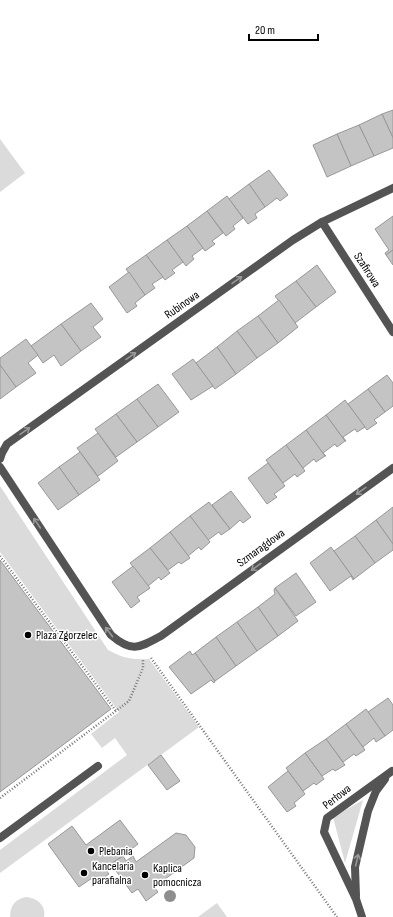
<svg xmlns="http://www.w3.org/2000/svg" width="393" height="917" viewBox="0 0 393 917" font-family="'Sofia Sans Condensed',sans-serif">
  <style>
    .green { fill: #dbdbdb }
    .building { fill: #c4c4c4; stroke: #989898 }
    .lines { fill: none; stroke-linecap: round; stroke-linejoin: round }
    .path { stroke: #767676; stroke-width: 2.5; stroke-dasharray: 1 2; stroke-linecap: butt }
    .service { stroke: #545454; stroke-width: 8 }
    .minor { stroke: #545454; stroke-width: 8 }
    .tree { fill: #8e8e8e }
    .oneway { stroke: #989898 }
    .poi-dot { fill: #000; stroke: #fff; stroke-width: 1.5 }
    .labels { text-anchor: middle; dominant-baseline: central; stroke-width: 3; stroke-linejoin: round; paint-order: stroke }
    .street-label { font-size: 12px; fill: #000; stroke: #fff }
    .poi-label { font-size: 12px; fill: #000; stroke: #fff; text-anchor: start }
  </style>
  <rect width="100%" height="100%" fill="#fff"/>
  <g class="green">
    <polygon points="0,139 25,173 0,192"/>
    <path d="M0,486L108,650C123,658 132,660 149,659L199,727L0,873V850L127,755L115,738L102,748L91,734L119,712L0,552Z"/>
    <polygon points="363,800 345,863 333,817"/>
    <path d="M26,897C37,898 46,905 44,917H10C10,906 15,899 26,897Z"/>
    <polygon points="217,903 227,917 198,917"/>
  </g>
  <g class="building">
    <polygon points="393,110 393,138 382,114"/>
    <polygon points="382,114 393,138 393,148 374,156 359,125"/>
    <polygon points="359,125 374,156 351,166 337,134"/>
    <polygon points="337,134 351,166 327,177 313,145"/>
    <polygon points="269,170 288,195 280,201 277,198 265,207 249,184"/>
    <polygon points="249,184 265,207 255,214 257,218 248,224 229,199"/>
    <polygon points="227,196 243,218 233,226 235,229 226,236 207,211"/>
    <polygon points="207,211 223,233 212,241 215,244 205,251 187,226"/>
    <polygon points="393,216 393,250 386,255 385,253 389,250 375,229"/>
    <polygon points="187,226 203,248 192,256 194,259 186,266 167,240"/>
    <polygon points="167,240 183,262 172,270 175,273 165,280 146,255"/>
    <polygon points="393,250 393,265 386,255"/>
    <polygon points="146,255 163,277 152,284 155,288 145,295 126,269"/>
    <polygon points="317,265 336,292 316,307 296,281"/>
    <polygon points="129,272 145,295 135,303 137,306 127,313 109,287"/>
    <polygon points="296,281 316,307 295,323 275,296"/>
    <polygon points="279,300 298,327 278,343 258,316"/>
    <polygon points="91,303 103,319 93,327 101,337 81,351 61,324"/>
    <polygon points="258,316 278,343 257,358 237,331"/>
    <polygon points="61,324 81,351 61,366 54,355 43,363 31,346"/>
    <polygon points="237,331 257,358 236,374 217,347"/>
    <polygon points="26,339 38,355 28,363 36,373 16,387 0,365 0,358"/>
    <polygon points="217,347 236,374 215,389 196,363"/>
    <polygon points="193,359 213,386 191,400 172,374"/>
    <polygon points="0,365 16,387 0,399"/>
    <polygon points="387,375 393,383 393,406 385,412 368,389"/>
    <polygon points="158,384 179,412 158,427 137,399"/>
    <polygon points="368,389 385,412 374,420 377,423 367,430 348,404"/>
    <polygon points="137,399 158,427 137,442 116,414"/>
    <polygon points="345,400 365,427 357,432 355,429 343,437 346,441 345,441 326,415"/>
    <polygon points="116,414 137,442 116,457 95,429"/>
    <polygon points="326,415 345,441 337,447 335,444 323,453 326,456 325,456 306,430"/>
    <polygon points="306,430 325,456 316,462 314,459 303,468 286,445"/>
    <polygon points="98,433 118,461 98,476 77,448"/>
    <polygon points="286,445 305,471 297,477 295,474 283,483 266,460"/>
    <polygon points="80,452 100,480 79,495 59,467"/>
    <polygon points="268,463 285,486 274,494 277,497 267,504 248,478"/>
    <polygon points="59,467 79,495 58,510 38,483"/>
    <polygon points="231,491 251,517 243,523 240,520 230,529 212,505"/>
    <polygon points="209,502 230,529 221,535 219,532 208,540 190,516"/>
    <polygon points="393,507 393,544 376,520"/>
    <polygon points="190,516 210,542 201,550 199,547 188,556 170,532"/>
    <polygon points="376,520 393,544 393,550 375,563 355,536"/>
    <polygon points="170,532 190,558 181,564 179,562 168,570 150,548"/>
    <polygon points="355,536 375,563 354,579 334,551"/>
    <polygon points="331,547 354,579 353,580 351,576 330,591 310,563"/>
    <polygon points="150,548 170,573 161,580 159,577 148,586 130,563"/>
    <polygon points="0,560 111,709 0,792"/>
    <polygon points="133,566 150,588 137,597 140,601 131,608 112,582"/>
    <polygon points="296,573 316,602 296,616 275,588"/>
    <polygon points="275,588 298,621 278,636 258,607 275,594 274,590"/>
    <polygon points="258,607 278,636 257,651 237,622"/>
    <polygon points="237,622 257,651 236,666 216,637"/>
    <polygon points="216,637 236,666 215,681 195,653"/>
    <polygon points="190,651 192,655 195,653 215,681 214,683 211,680 191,694 169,667"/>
    <polygon points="388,698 393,705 393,730 385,736 368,712"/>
    <polygon points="366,709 385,736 376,742 374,738 363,747 346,724"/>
    <polygon points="346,724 365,750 356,756 354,754 343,762 326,739"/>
    <polygon points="326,739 345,765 335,771 333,769 322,776 305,753"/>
    <polygon points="305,753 324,779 316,785 314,783 303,791 286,768"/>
    <polygon points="161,755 180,781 167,790 148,765"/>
    <polygon points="288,771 305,794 294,803 296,806 287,812 268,787"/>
    <polygon points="120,820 138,844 105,869 109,874 99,881 95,876 79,887 48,844 72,826 86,845"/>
    <polygon points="176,833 186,835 195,847 194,858 154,887 158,892 146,901 138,889 132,893 111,864 123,856 126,861 133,856 136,862"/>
  </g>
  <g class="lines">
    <g class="path">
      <polyline points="0,556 116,711"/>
      <polyline points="151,658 337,917"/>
      <polyline points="0,798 129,701 143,668 143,660"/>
    </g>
    <polyline class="service" points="0,838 98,766"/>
    <g class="minor">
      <polyline points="322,222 393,332"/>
      <polyline points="0,459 2,453 7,444 293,240 322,222 393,188"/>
      <path d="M0,467L111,635C132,653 139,648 161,636L393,468"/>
      <polyline points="356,896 355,867 368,811 376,791 385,779"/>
      <polyline points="362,917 356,899 324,832 327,818 392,771"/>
    </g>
  </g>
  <circle class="tree" cx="170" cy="896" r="6"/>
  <defs><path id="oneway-shaft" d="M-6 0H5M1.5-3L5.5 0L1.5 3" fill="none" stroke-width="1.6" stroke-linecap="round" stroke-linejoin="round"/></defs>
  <g class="oneway">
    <use href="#oneway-shaft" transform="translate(237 280) rotate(-35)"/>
    <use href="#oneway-shaft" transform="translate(131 356) rotate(-35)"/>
    <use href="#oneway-shaft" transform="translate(25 431) rotate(-35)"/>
    <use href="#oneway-shaft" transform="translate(361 491) rotate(144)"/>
    <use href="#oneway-shaft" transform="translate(37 523) rotate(-124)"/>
    <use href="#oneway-shaft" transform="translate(256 567) rotate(144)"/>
    <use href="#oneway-shaft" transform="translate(109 632) rotate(-127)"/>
    <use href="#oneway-shaft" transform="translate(357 860) rotate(-77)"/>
  </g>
  <g class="poi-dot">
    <circle cx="28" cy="635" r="4"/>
    <circle cx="91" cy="851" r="4"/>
    <circle cx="84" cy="873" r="4"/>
    <circle cx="145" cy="875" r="4"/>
  </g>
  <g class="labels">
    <g class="street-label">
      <text transform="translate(367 270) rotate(57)">Szafirowa</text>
      <text transform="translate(182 305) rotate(-35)">Rubinowa</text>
      <text transform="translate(261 548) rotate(-36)">Szmaragdowa</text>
      <text transform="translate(337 797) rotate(-38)">Perłowa</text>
    </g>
    <g class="poi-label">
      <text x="36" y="635">Plaza Zgorzelec</text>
      <text x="99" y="851">Plebania</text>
      <text x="92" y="866">Kancelaria<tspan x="92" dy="14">parafialna</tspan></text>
      <text x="153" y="868">Kaplica<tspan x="153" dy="14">pomocnicza</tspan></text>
    </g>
  </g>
  <path d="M249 34v6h69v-6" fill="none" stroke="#000000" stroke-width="2"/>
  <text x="255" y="34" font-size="12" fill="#000000" stroke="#ffffff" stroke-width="3" paint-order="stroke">20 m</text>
</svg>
